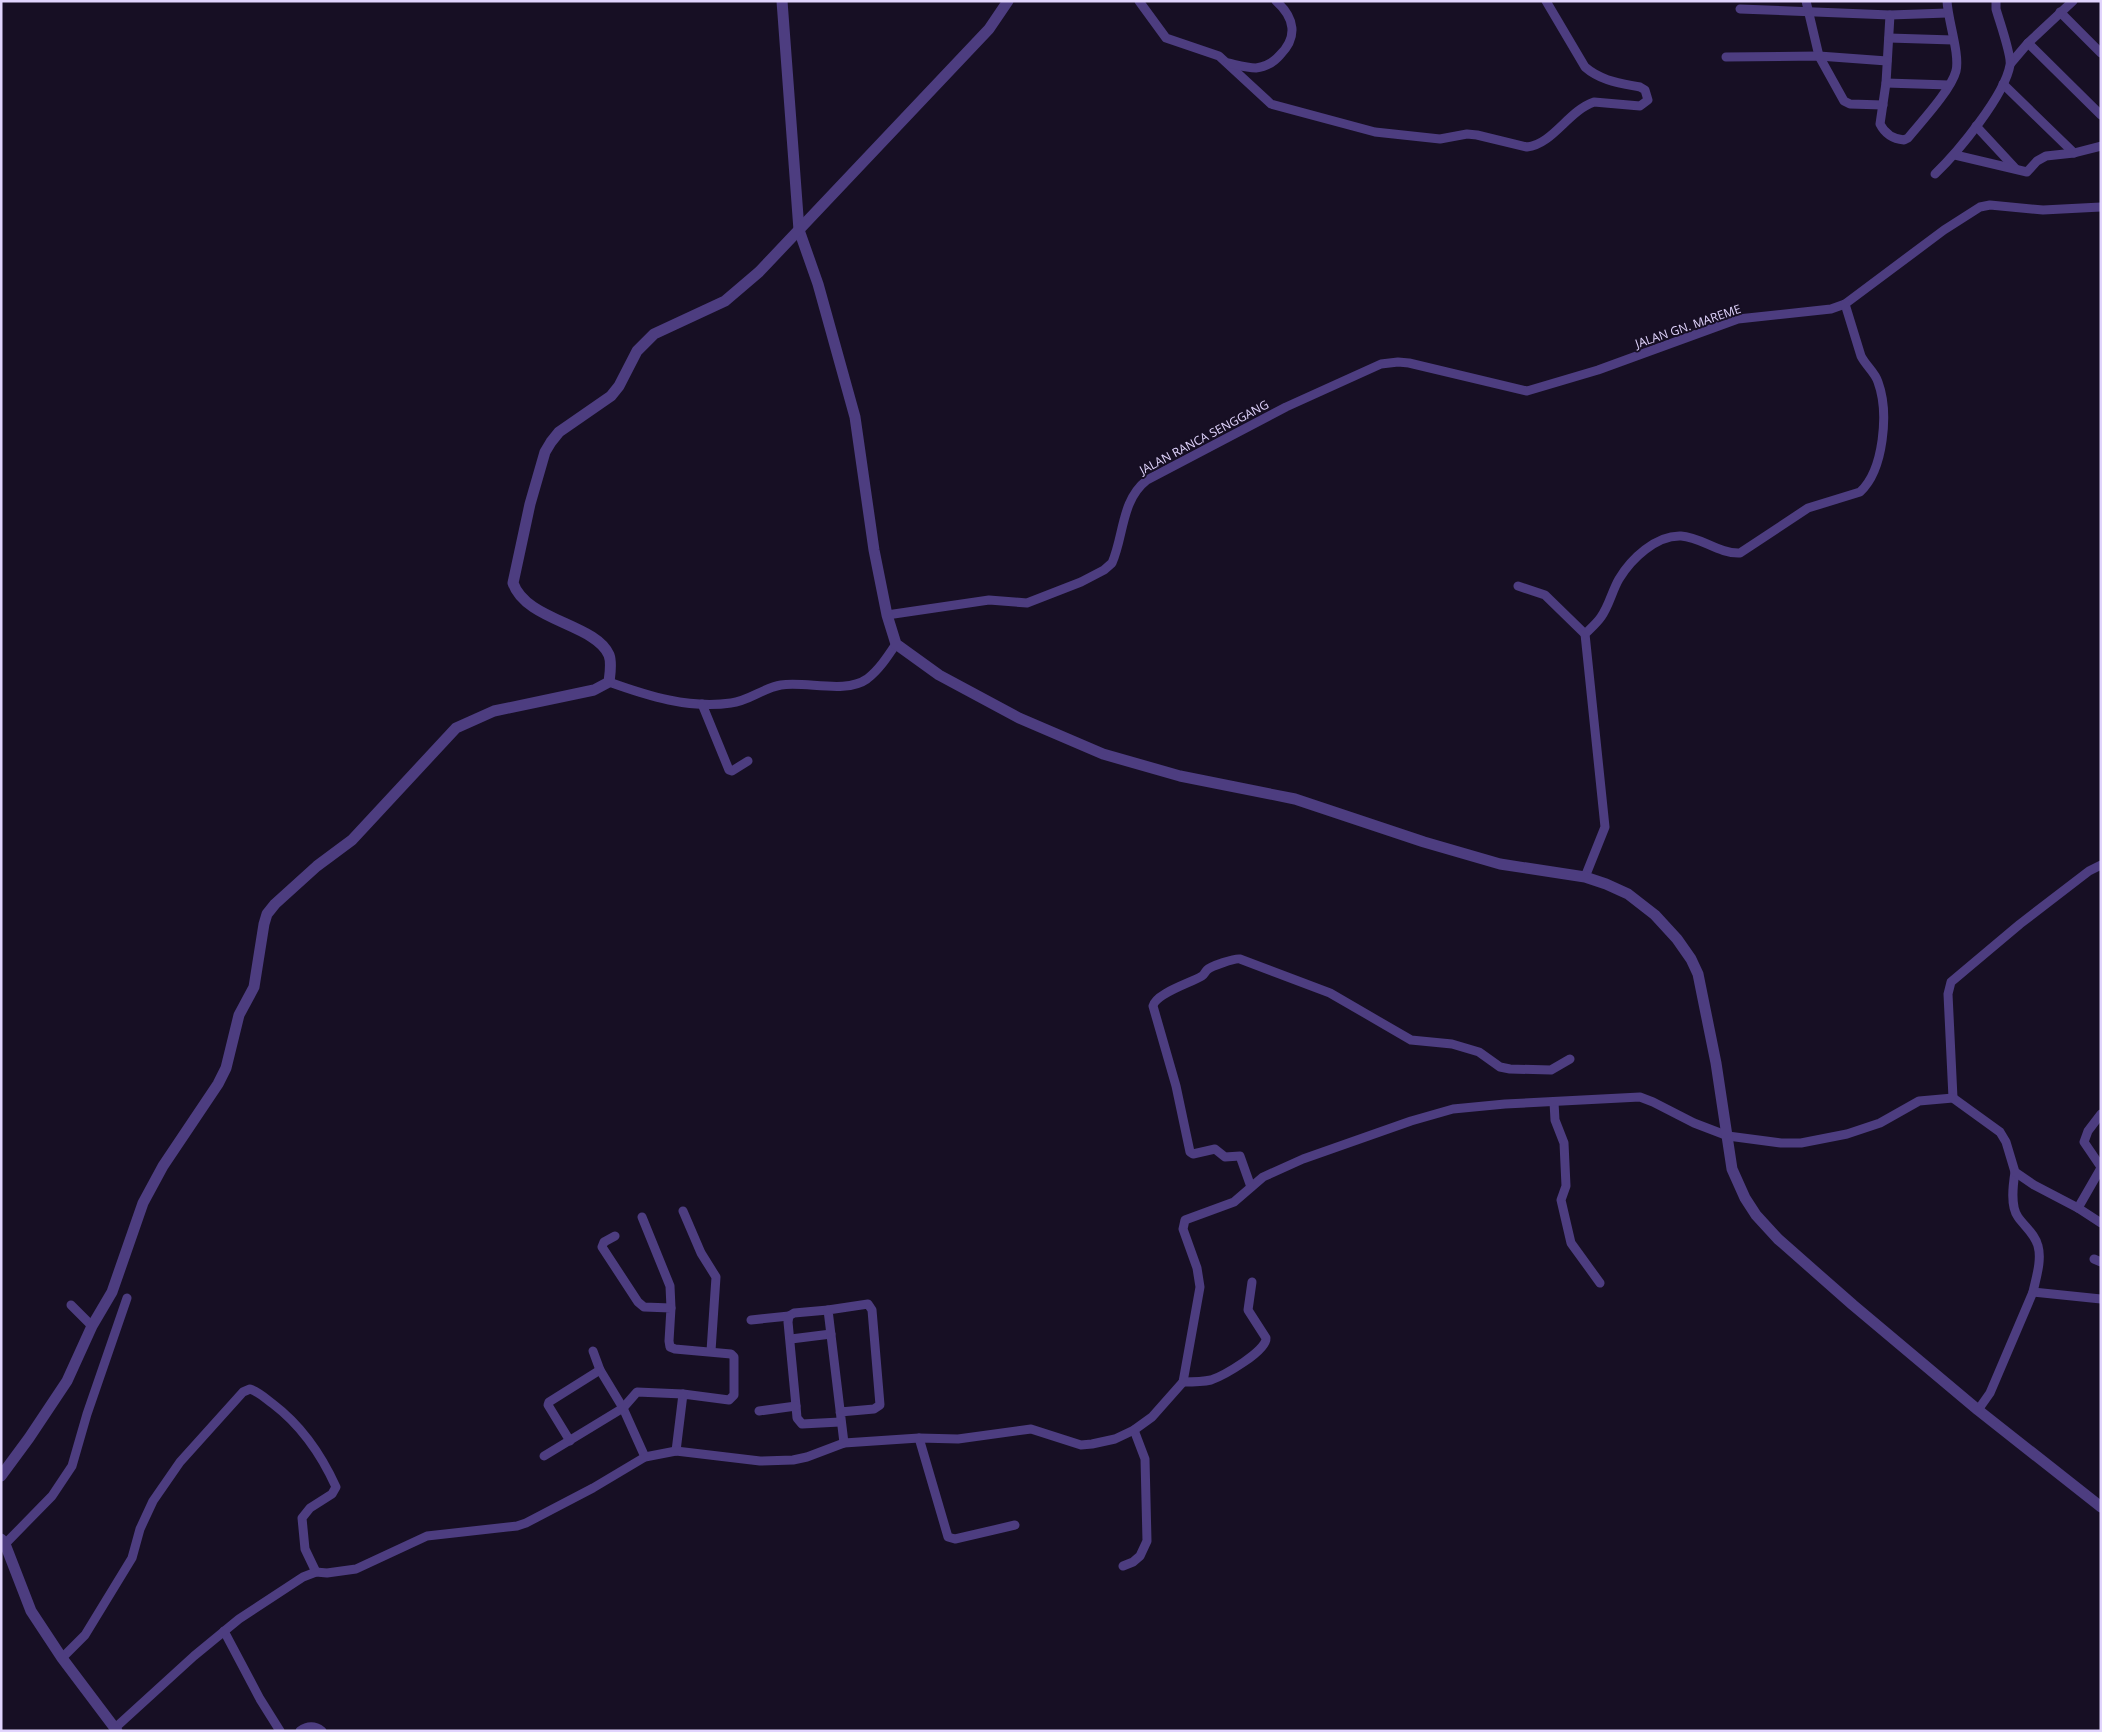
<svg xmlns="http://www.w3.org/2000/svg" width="2102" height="1732" viewBox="0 0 2102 1732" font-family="'Open Sans',sans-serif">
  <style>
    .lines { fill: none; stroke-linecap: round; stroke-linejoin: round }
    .minor { stroke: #4d3d80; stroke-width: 9 }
    .tertiary { stroke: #4d3d80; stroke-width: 11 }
    .labels { text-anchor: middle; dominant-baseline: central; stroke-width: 4; stroke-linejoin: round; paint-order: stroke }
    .street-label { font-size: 12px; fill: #e1d4fd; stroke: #170f24 }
  </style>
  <rect width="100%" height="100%" fill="#170f24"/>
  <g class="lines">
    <g class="minor">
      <path d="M1139,1L1166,38L1219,56L1271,104L1375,132L1440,139L1467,134L1477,135L1527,147C1553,144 1568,111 1594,102L1640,106L1648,100L1645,90L1640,87C1620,83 1601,81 1585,67L1546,1"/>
      <polyline points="1806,1 1819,56 1844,101 1850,104 1883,105"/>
      <polyline points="1740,9 1890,15 1947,13"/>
      <polyline points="2060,12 2101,53"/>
      <path d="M1890,15L1886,83L1880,124C1885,134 1893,139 1904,140L1908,138C1921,122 1951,90 1956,71C1960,54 1948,21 1947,1"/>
      <polyline points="1889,38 1953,40"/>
      <polyline points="2028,43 2101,115"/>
      <polyline points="1726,57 1819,56 1887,61"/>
      <path d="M1228,63C1237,65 1247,68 1256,68C1265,67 1274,62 1280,55C1298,37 1295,18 1276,1"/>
      <polyline points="2011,63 2028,43 2073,1"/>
      <polyline points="1886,83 1949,85"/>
      <polyline points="2003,84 2074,153"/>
      <polyline points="1976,126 2015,168"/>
      <polyline points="1955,155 2027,172 2037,161 2046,156 2074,153 2101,146"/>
      <path d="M1935,174C1958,152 2005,95 2010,65C2012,56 1999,20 1996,9V1"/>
      <polyline points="1518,586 1545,595 1585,634"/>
      <path d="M887,615L989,600L1027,603L1081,582L1104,570L1112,563C1124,536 1121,500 1147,480L1286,407L1381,364L1398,362L1409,363L1527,391L1598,370L1738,319L1831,309L1845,304L1944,230L1980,207L1990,205L2043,210L2101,207"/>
      <path d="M609,682C648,696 689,709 731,703C749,701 763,688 781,685C806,681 846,694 867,679C879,670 888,656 896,644"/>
      <polyline points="702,704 729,770 732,771 748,761"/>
      <path d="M1585,877L1605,827L1585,634C1590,629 1597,623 1601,617C1609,606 1612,591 1619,579C1631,559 1656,535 1681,536C1701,537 1719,554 1740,553L1808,508L1860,492C1884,470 1889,412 1878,382C1875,372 1866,366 1861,356L1845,304"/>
      <polyline points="1953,1098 1948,994 1951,982 2020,924 2089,871 2101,865"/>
      <polyline points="1554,1102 1555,1120 1564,1143 1566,1186 1561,1200 1571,1243 1600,1283"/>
      <polyline points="2101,1114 2088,1131 2084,1142 2101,1167"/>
      <path d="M1251,1187L1240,1156L1225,1157L1215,1149L1193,1154L1190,1152L1176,1086L1153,1006C1156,993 1191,983 1202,976C1204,975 1205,972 1207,970C1211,966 1235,958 1240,959L1330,993L1411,1040L1452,1044L1479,1052L1500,1067L1510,1069L1551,1070L1570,1059"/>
      <polyline points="2078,1208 2101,1168"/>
      <polyline points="683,1211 701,1253 716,1277 711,1351"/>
      <polyline points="642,1217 670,1286 671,1308"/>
      <polyline points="615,1236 604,1242 602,1247 638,1302 644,1307 671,1308 669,1341 670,1347 675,1349 731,1354 734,1357 734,1395 729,1400 683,1394 676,1451"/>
      <polyline points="2094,1259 2101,1262"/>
      <polyline points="2033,1292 2101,1299"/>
      <polyline points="71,1305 92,1326"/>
      <polyline points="828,1310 794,1313 789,1316 788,1322 796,1406 797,1418 802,1424 840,1422"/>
      <polyline points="751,1320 789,1316"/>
      <polyline points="791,1339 831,1334"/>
      <polyline points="593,1351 600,1370 623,1408 645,1457"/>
      <path d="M1183,1382C1193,1382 1202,1382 1211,1380C1223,1376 1267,1351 1266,1338L1248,1310L1252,1282"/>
      <path d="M1978,1410L1990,1393L2033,1292C2036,1278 2042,1260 2038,1246C2035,1234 2025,1227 2018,1217C2010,1206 2013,1185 2015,1172"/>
      <polyline points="759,1411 796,1406"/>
      <polyline points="840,1412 874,1409 880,1405 872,1310 868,1304 828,1310 844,1443"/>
      <polyline points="919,1438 948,1537 955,1539 1015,1525"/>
      <polyline points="570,1441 548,1405 549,1402 600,1370"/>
      <polyline points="544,1456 623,1408 637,1392 683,1394"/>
      <polyline points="5,1544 52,1496 72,1466 87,1414 127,1298"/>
      <polyline points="1123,1566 1133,1562 1140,1556 1147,1541 1145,1459 1134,1430"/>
      <polyline points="224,1631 260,1699 280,1731"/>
      <path d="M62,1658L85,1635L132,1558L140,1529L153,1501L180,1462L243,1392L250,1389C259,1392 265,1398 273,1404C302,1426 321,1454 336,1487L332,1494L310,1508L302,1518L305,1549L316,1572"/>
      <polyline points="115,1728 194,1656 239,1619 303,1577 316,1572 327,1573 356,1569 427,1536 517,1526 526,1523 593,1488 645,1457 676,1451 760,1461 793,1460 807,1457 844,1443 919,1438 958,1439 1031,1429 1081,1445 1092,1444 1115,1439 1134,1430 1152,1417 1183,1382 1200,1287 1197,1268 1183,1229 1185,1220 1234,1202 1263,1177 1303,1159 1411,1121 1453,1109 1505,1104 1640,1097 1653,1102 1694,1123 1728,1136 1781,1143 1801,1143 1847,1134 1880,1123 1919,1101 1953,1098 2000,1132 2006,1142 2015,1172 2034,1185 2078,1208 2101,1223"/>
      <path d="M300,1731C307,1726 314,1725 322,1731"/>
    </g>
    <g class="tertiary">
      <polyline points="782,1 799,230 818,284 855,417 874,550 887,615 896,644 939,675 1019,718 1103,754 1180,776 1295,799 1424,842 1500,864 1585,877 1606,884 1628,894 1655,915 1677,939 1691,959 1698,974 1716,1063 1732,1169 1745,1198 1756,1215 1778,1239 1853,1305 1978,1410 2101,1507"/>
      <path d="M1,1476L29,1438L67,1381L92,1326L112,1292L143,1203L163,1166L218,1084L226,1068L239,1015L254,987L264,924L267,914L275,904L317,866L352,840L456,728L494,711L594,690L609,682C610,673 612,663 609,655C596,624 526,621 513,583L530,504L545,452L551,442L559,432L611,396L619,386L637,351L654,334L725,301L759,272L989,29L1008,1"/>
      <polyline points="1,1539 5,1544 31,1611 62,1658 117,1731"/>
    </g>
  </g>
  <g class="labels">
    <g class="street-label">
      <text transform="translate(1688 326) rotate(-19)">JALAN GN. MAREME</text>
      <text transform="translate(1204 437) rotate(-28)">JALAN RANCA SENGGANG</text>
    </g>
  </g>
  <rect width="2102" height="1732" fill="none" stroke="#e1d4fd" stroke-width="5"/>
</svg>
